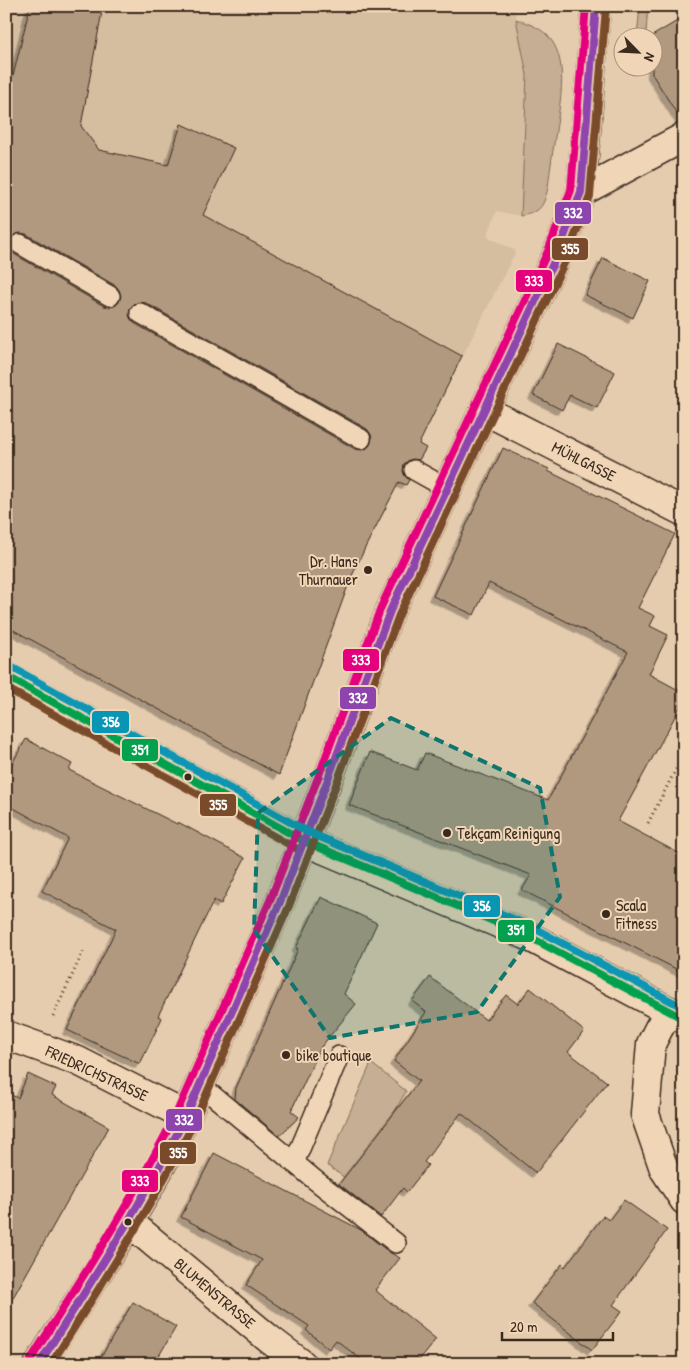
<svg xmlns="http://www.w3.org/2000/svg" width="690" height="1370" viewBox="0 0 690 1370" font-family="'Patrick Hand',sans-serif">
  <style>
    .built { fill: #d5bda0 }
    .green { fill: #c5ae93; stroke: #806c58 }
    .building { fill: #b19980; stroke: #3b2a1e; fill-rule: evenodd; filter: url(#shadow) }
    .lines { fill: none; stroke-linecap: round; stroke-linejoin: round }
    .service-casing { stroke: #3b2a1e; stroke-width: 22 }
    .minor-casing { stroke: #3b2a1e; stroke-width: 31 }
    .secondary-casing { stroke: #3b2a1e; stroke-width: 31 }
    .path { stroke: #3b2a1e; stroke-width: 3; stroke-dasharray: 1 4; stroke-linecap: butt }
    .service { stroke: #f0d6b7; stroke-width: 19 }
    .minor { stroke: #f0d6b7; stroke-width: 28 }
    .secondary { stroke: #f0d6b7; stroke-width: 28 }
    .bus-1-casing { stroke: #f0d6b7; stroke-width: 11 }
    .bus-2-casing { stroke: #f0d6b7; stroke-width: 11 }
    .bus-3-casing { stroke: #f0d6b7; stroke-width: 11 }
    .bus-4-casing { stroke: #f0d6b7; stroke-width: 11 }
    .bus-5-casing { stroke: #f0d6b7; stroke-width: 11 }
    .bus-1 { stroke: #03a04e; stroke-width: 8 }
    .bus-2 { stroke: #7a4b2a; stroke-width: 8 }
    .bus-3 { stroke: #8e44ad; stroke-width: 8 }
    .bus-4 { stroke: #e5007d; stroke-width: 8 }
    .bus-5 { stroke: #0996b4; stroke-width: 8 }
    .marked { fill: #0f766e; fill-opacity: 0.2; stroke: #0f766e; stroke-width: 4; stroke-dasharray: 10 6; stroke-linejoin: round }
    .poi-dot { fill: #3b2a1e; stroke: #f0d6b7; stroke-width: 2 }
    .labels { text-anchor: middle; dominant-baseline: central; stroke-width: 4; stroke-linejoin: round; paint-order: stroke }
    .street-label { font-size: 16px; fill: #3b2a1e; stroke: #f0d6b7 }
    .poi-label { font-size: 16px; fill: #3b2a1e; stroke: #f0d6b7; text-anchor: start }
    .line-badge { stroke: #f0d6b7; stroke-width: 2 }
    .badge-label { font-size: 14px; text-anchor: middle; font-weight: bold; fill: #fff }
  </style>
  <defs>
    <filter id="shadow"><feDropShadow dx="-4.5" dy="4.5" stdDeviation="0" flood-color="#0004"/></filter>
  </defs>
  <rect width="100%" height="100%" fill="#e5ccae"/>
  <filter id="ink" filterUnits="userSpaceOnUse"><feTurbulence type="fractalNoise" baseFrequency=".02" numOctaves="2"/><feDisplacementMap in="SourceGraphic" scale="10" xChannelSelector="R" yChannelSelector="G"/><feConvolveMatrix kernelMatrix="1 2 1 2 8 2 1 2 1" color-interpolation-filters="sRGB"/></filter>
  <g filter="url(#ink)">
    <polygon class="built" points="6,6 514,6 527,75 521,216 497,211 487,236 516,251 456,369 450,365 443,377 449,384 429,424 421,422 413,440 426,448 406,485 399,483 367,544 350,580 279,775 6,626"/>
    <g class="green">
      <polygon points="640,6 648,6 646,33 640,37 637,37"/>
      <path d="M516,19C527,23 539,27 547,35C570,58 560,102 556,131C553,150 550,169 548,188C543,207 541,212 521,216L527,75Z"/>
      <polygon points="371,1063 406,1091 394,1113 345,1178 327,1165"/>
    </g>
    <g class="building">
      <path d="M30,6H103L81,126L99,150L168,165L181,124L234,148L203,215L462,356L419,444L426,448L419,460L413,459L409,460L404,464L403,471L405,476L409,480L406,485L399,482L367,544L350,580L279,775L6,626V105ZM20,233L26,234L116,286L119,290L121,296L119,302L115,306L110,307L104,306L14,254L10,249L9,244L10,239L14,235ZM140,302L146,303L367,429L370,433L372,438L370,445L367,448L362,450L355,449L134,323L130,318L129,314L130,308L134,304Z"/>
      <polygon points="684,17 684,122 682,122 652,74 652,36"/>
      <polygon points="603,258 650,281 633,318 585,295"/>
      <polygon points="558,344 615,372 597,408 570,395 562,410 533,395"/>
      <polygon points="503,448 549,469 548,471 675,534 638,608 655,616 650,626 668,635 649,674 684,693 684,700 618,821 684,856 684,973 522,890 531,875 349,805 370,752 417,770 425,753 548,800 628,652 489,583 474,615 433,596"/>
      <polygon points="26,739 72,764 69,770 177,824 178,822 245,858 221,904 214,900 158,1016 162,1018 140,1064 67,1030 116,929 42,891 68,838 6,804 6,774"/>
      <polygon points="321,897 377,923 344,994 356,1004 321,1047 291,1111 299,1117 279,1136 235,1099 236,1088 298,949 296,948"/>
      <polygon points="430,977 486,1020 506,995 518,1004 530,988 584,1031 568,1052 607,1082 536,1173 461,1113 424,1162 428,1165 407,1192 403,1188 381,1217 339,1184 419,1081 394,1061 426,1012 412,1001"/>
      <polygon points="28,1074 56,1087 52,1095 109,1127 6,1310 6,1093 18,1098"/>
      <polygon points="214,1153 361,1230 389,1252 400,1258 375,1290 436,1339 416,1364 367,1364 336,1340 329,1349 306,1330 309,1326 246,1285 262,1260 181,1217"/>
      <polygon points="624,1200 667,1230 613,1305 622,1311 592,1350 532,1303 562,1264 565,1267 603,1216 609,1220"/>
      <polygon points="133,1302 176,1327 154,1364 97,1364"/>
    </g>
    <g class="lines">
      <g class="service-casing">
        <g id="service">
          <polyline points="20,244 110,296"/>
          <polyline points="140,313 361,439"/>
          <polyline points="414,470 448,489"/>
          <polyline points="200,1085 315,1180 396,1243"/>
          <polyline points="294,1163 339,1056"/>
        </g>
      </g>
      <g class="minor-casing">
        <g id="minor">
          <polyline points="581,192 684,137"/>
          <polyline points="484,410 684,512"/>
          <polyline points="304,841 526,935 684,1019"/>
          <polyline points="670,1011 659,1028 651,1044 645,1114 664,1169 684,1200"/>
          <polyline points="6,1035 78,1061 186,1116"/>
          <polyline points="129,1222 269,1339 302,1364"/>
        </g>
      </g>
      <g class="secondary-casing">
        <g id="secondary">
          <polyline points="6,676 304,841"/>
          <path d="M39,1364C90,1283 145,1203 186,1116L280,902L328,779L390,611L557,255L581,192L596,6"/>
        </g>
      </g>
      <g class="path">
        <polyline points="648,823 684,754"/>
        <polyline points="53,1016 83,952"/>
      </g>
      <use href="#service" class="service"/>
      <use href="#minor" class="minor"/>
      <use href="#secondary" class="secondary"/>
      <g class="bus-1-casing">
        <polyline id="bus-1" points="6,676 304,841 526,935 684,1019"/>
      </g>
      <g class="bus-2-casing">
        <g id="bus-2">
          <polyline points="6,688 299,850"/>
          <path d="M51,1364C102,1284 153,1205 195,1120L289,906L337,782L399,615L566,259L590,196L606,7"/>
        </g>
      </g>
      <g class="bus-3-casing">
        <path id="bus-3" d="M39,1364C91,1283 143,1202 186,1116L280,902L328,779L390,611L557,255L581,192L596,6"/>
      </g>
      <g class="bus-4-casing">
        <path id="bus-4" d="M31,1359C82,1278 134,1198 177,1112L271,898L319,775L381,607L548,251L571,190L586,6"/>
      </g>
      <g class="bus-5-casing">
        <polyline id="bus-5" points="11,667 308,832 530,926 684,1008"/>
      </g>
      <use href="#bus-1" class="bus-1"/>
      <use href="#bus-2" class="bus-2"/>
      <use href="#bus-3" class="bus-3"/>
      <use href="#bus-4" class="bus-4"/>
      <use href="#bus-5" class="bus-5"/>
    </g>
  </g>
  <path class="marked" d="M391,718L540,788L560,897L477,1012L330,1038L254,930L258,813Z"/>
  <g class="poi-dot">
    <circle cx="368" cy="570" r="5"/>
    <circle cx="188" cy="777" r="4.5"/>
    <circle cx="447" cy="833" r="5"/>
    <circle cx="606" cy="914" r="5"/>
    <circle cx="286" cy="1055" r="5"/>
    <circle cx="128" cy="1222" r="4.5"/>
  </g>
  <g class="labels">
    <g class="street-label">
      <text transform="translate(584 461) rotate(27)">MÜHLGASSE</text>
      <text transform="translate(97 1073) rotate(25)">FRIEDRICHSTRASSE</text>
      <text transform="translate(215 1293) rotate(40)">BLUMENSTRASSE</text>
    </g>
    <g class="poi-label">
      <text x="358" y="561" text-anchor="end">Dr. Hans<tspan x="358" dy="18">Thurnauer</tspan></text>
      <text x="457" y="833">Tekçam Reinigung</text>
      <text x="616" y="905">Scala<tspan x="616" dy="18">Fitness</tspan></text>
      <text x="296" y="1055">bike boutique</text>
    </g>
  </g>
  <g class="line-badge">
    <rect x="554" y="201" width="38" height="24" rx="5" fill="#8e44ad"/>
    <rect x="551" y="237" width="38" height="24" rx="5" fill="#7a4b2a"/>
    <rect x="515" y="269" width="38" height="24" rx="5" fill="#e5007d"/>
    <rect x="342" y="648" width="38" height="24" rx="5" fill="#e5007d"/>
    <rect x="339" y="686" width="38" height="24" rx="5" fill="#8e44ad"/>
    <rect x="91" y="710" width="39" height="24" rx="5" fill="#0996b4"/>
    <rect x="121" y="738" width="38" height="24" rx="5" fill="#03a04e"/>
    <rect x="199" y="793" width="38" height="24" rx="5" fill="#7a4b2a"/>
    <rect x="463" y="894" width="38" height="24" rx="5" fill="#0996b4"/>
    <rect x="497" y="919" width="38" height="24" rx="5" fill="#03a04e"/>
    <rect x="165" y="1108" width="38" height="24" rx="5" fill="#8e44ad"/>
    <rect x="159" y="1141" width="38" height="24" rx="5" fill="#7a4b2a"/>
    <rect x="121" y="1169" width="38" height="24" rx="5" fill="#e5007d"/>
  </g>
  <g class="badge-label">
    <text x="573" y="218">332</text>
    <text x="570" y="254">355</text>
    <text x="534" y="286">333</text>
    <text x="361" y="665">333</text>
    <text x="358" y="703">332</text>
    <text x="111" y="727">356</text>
    <text x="140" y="755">351</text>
    <text x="218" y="810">355</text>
    <text x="482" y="911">356</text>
    <text x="516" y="935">351</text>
    <text x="184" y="1125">332</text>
    <text x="178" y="1158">355</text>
    <text x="140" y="1186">333</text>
  </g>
  <rect width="690" height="1370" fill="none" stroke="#f0d6b7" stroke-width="25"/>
  <rect x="12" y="12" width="665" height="1345" fill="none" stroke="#3b2a1e" stroke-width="2" filter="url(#ink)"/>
  <g transform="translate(638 52) rotate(114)"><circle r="24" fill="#f0d6b7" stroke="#a8917a"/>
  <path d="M0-4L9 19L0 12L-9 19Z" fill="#3b2a1e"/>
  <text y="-8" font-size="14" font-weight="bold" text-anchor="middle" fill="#3b2a1e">N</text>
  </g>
  <path d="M502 1332v8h111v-8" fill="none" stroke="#3b2a1e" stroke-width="2.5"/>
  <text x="510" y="1332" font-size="15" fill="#3b2a1e" stroke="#f0d6b7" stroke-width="4" paint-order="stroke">20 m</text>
</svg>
